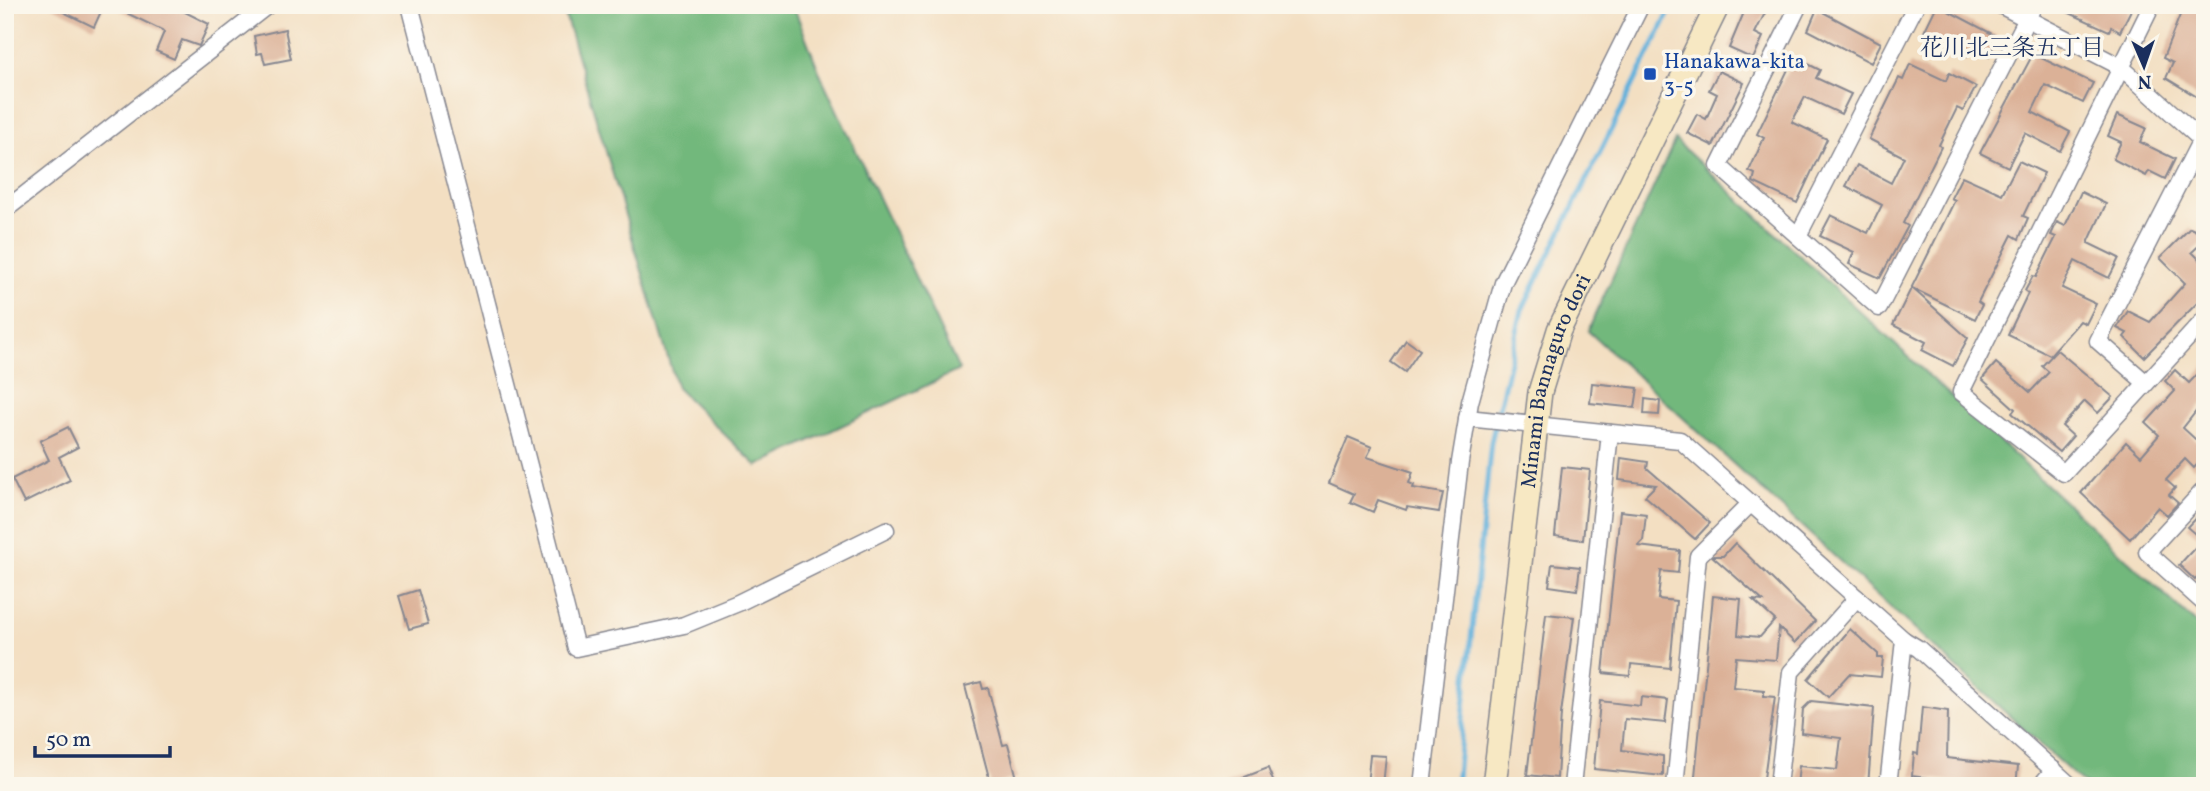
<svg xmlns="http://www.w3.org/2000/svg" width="2210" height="791" viewBox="0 0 2210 791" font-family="Vollkorn,'Noto Serif JP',serif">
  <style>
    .forest { fill: #72b87c; stroke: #46746d; stroke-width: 2 }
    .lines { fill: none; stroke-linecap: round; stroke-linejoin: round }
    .stream { stroke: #61b0db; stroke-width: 5 }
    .building { fill: #dbb197 }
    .street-casing { stroke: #878790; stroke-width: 19 }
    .secondary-casing { stroke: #878790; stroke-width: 26 }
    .street { stroke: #fff; stroke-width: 16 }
    .secondary { stroke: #f7e8c3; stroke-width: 23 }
    .transit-dot { fill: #1a4fb4; stroke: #fbf7ec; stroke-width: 2.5 }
    .labels { text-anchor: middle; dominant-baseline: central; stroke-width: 7; stroke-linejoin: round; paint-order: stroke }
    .transit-label { font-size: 21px; fill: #164399; stroke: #fbf7ec; text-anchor: start }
    .street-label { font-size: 21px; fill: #1b2f5e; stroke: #fbf7ec }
    .neighbourhood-label { font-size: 23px; fill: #1b2f5e; stroke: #fbf7ec }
  </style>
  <rect width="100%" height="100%" fill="#fbf7ec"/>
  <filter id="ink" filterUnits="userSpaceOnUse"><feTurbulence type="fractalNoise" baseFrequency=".0143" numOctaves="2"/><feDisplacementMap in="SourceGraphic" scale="14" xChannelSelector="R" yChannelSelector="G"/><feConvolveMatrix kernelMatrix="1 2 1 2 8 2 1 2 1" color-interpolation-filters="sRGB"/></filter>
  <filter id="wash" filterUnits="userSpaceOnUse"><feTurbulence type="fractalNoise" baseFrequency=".00686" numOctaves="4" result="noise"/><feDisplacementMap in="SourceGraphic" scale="28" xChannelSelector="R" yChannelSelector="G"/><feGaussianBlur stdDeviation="1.57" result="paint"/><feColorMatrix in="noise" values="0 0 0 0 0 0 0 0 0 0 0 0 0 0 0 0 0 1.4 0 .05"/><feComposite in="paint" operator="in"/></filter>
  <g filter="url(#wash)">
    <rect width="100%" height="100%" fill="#f3dfc2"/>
    <g class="forest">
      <polygon points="562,5 793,5 821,76 959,370 757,466 677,388"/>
      <polygon points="1675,140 2205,632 2205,786 2086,786 1588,331"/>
    </g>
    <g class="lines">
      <polyline class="stream" points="1456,786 1491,442 1522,310 1673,5"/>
    </g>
    <g id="blocks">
      <g class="building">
        <polygon points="49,5 104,5 94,27"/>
        <polygon points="110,5 171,5 209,24 199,46 182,40 174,59 156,51 164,32 162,30"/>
        <polygon points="1747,5 1769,5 1755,33 1763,37 1753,59 1729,48"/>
        <polygon points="1937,5 1998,37 1989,57 1971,49 1967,57 1922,36"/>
        <polygon points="2052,5 2121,5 2131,10 2120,32 2111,27 2109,31"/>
        <polygon points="2184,5 2205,5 2205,87 2199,98 2166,78 2173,63 2163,58"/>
        <polygon points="1817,9 1881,43 1871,63 1808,30"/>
        <polygon points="285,29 291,59 265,64 262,53 257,54 254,36"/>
        <polygon points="2033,54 2093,83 2083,103 2045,85 2032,112 2070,132 2060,151 2025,133 2008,167 1980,153"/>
        <polygon points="1794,57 1820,70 1816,78 1851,94 1841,114 1805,97 1792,122 1827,139 1797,203 1753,182 1755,174 1749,171 1764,138 1757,134"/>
        <polygon points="1910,64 1946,81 1949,73 1976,87 1963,111 1957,108 1939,145 1941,147 1903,223 1908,226 1880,278 1849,264 1854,252 1820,236 1831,215 1868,233 1882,205 1846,186 1857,165 1891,183 1904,157 1869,139 1899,78 1903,80"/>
        <polygon points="1719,71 1744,83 1713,146 1687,133 1697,114 1706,119 1717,94 1709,90"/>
        <polygon points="2117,115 2146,128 2140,142 2175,159 2165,179 2149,171 2146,176 2113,159 2121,142 2108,136"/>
        <polygon points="2019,161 2044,173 2023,216 2028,218 2019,239 2012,235 1978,302 1982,305 1975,319 1912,288 1968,338 1953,366 1922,350 1926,342 1893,325 1955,200 1951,198 1962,176 2002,194"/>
        <polygon points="2081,192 2106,204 2088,243 2119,258 2109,278 2075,261 2062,288 2096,304 2086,324 2080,321 2050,355 2008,335 2028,293 2025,291 2033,276 2036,277 2056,237 2051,235 2057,222 2065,226"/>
        <polygon points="2190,228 2205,235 2205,240 2192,252 2205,265 2205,295 2144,357 2124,337 2127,333 2117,328 2128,311 2150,322 2185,283 2160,258"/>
        <polygon points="1406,340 1420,350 1405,372 1391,362"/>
        <polygon points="2057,350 2113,397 2098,413 2085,401 2062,426 2073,436 2059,452 2012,413 2015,409 1982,379 1996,363 2030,392 2049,372 2042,366"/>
        <polygon points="2205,366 2205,400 2183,428 2205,448 2205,456 2194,468 2185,459 2166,480 2175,488 2169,495 2178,503 2167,515 2158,507 2130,539 2081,493 2126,442 2141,456 2159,435 2146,423 2175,391 2165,381 2175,370 2189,383"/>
        <polygon points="1592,383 1638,388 1635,408 1590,403"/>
        <polygon points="1645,399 1660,401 1659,415 1644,414"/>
        <polygon points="68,427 78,447 59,457 70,480 24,503 12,479 49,460 40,441"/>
        <polygon points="1348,437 1372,447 1367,457 1413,472 1409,483 1414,485 1413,488 1443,493 1439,512 1407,507 1406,510 1378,500 1373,512 1350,502 1354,494 1329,483"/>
        <polygon points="1621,458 1648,462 1647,468 1710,523 1695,539 1645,496 1656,485 1619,480"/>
        <polygon points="1562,467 1590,470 1583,540 1555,536"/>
        <polygon points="2205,508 2205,570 2195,580 2179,565 2202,540 2187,527"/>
        <polygon points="1620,511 1646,514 1643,541 1638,546 1680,551 1678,573 1661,571 1658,599 1676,601 1670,668 1631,664 1630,676 1603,673"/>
        <polygon points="1735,543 1815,621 1795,643 1779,628 1776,660 1736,657 1733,687 1764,690 1764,696 1775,697 1763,786 1694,786 1713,596 1741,599 1738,635 1760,637 1775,620 1753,600 1763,601 1712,556 1723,556"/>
        <polygon points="1552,564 1580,567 1577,590 1549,586"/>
        <polygon points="418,590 428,624 409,629 399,596"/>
        <polygon points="1546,614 1574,617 1561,714 1557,778 1527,775"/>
        <polygon points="1850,629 1878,654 1878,658 1883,658 1881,677 1849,674 1828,697 1808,679"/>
        <polygon points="981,682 983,689 988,688 1003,745 1008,744 1017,778 991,785 965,686"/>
        <polygon points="1641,697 1668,700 1665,723 1625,719 1622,750 1663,756 1663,776 1594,769 1600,701 1640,706"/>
        <polygon points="1811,701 1874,708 1868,786 1797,786 1799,766 1837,770 1841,738 1801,733 1803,709"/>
        <polygon points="1922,707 1948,711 1947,758 2018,766 2016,786 1988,786 1912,776 1914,753 1918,754"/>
        <polygon points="1370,755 1386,756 1383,786 1367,786"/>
        <polygon points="1268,768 1275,786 1224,786 1224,785"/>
      </g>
    </g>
  </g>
  <g filter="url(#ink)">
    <use href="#blocks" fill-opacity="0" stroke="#878790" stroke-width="2"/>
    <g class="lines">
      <g class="street-casing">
        <g id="street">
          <polyline points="410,5 576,648 684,625 738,603 886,530"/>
          <polyline points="1799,5 1719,166 1879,308 2034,5"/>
          <polyline points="2000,5 2121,67 2205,143"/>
          <polyline points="2152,5 1961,392 2064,473 2205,319"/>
          <polyline points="5,210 268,5"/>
          <polyline points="1798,236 1916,5"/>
          <polyline points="2146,383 2098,341 2205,132"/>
          <polyline points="1467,418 1680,440 1904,640 1888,786"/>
          <polyline points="2205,489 2147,552 2205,604"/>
          <polyline points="1904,640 1919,649 2071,786"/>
          <polyline points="1422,786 1460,462 1470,402 1503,283 1641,5"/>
          <polyline points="1572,786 1610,433"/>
          <polyline points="1675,786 1698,556 1751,503"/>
          <polyline points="1778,786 1791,672 1857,598"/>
          <polyline points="2040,786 2054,770"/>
        </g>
      </g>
      <g class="secondary-casing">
        <g id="secondary">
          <path id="s1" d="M1494,786L1540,392L1559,330L1718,5"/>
        </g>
      </g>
      <use href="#street" class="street"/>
      <use href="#secondary" class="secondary"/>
    </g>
  </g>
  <rect class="transit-dot" x="1643" y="67" width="14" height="14" rx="3.5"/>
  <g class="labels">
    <g class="transit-label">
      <text x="1664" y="62">Hanakawa-kita<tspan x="1664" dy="24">3-5</tspan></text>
    </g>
    <g class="street-label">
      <text stroke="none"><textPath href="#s1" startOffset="411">Minami Bannaguro dori</textPath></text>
    </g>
    <g class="neighbourhood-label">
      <text x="2012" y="49">花川北三条五丁目</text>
    </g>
  </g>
  <rect width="2210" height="791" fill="none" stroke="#fbf7ec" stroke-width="28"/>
  <g transform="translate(2144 66) rotate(178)" stroke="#fbf7ec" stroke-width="5" paint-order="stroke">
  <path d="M0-5L12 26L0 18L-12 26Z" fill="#1b2f5e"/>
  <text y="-10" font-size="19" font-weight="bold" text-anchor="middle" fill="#1b2f5e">N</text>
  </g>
  <path d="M35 746v10h135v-10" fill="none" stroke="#1b2f5e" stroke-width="3.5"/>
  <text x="46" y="746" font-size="21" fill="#1b2f5e" stroke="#fbf7ec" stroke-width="5" paint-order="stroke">50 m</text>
</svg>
